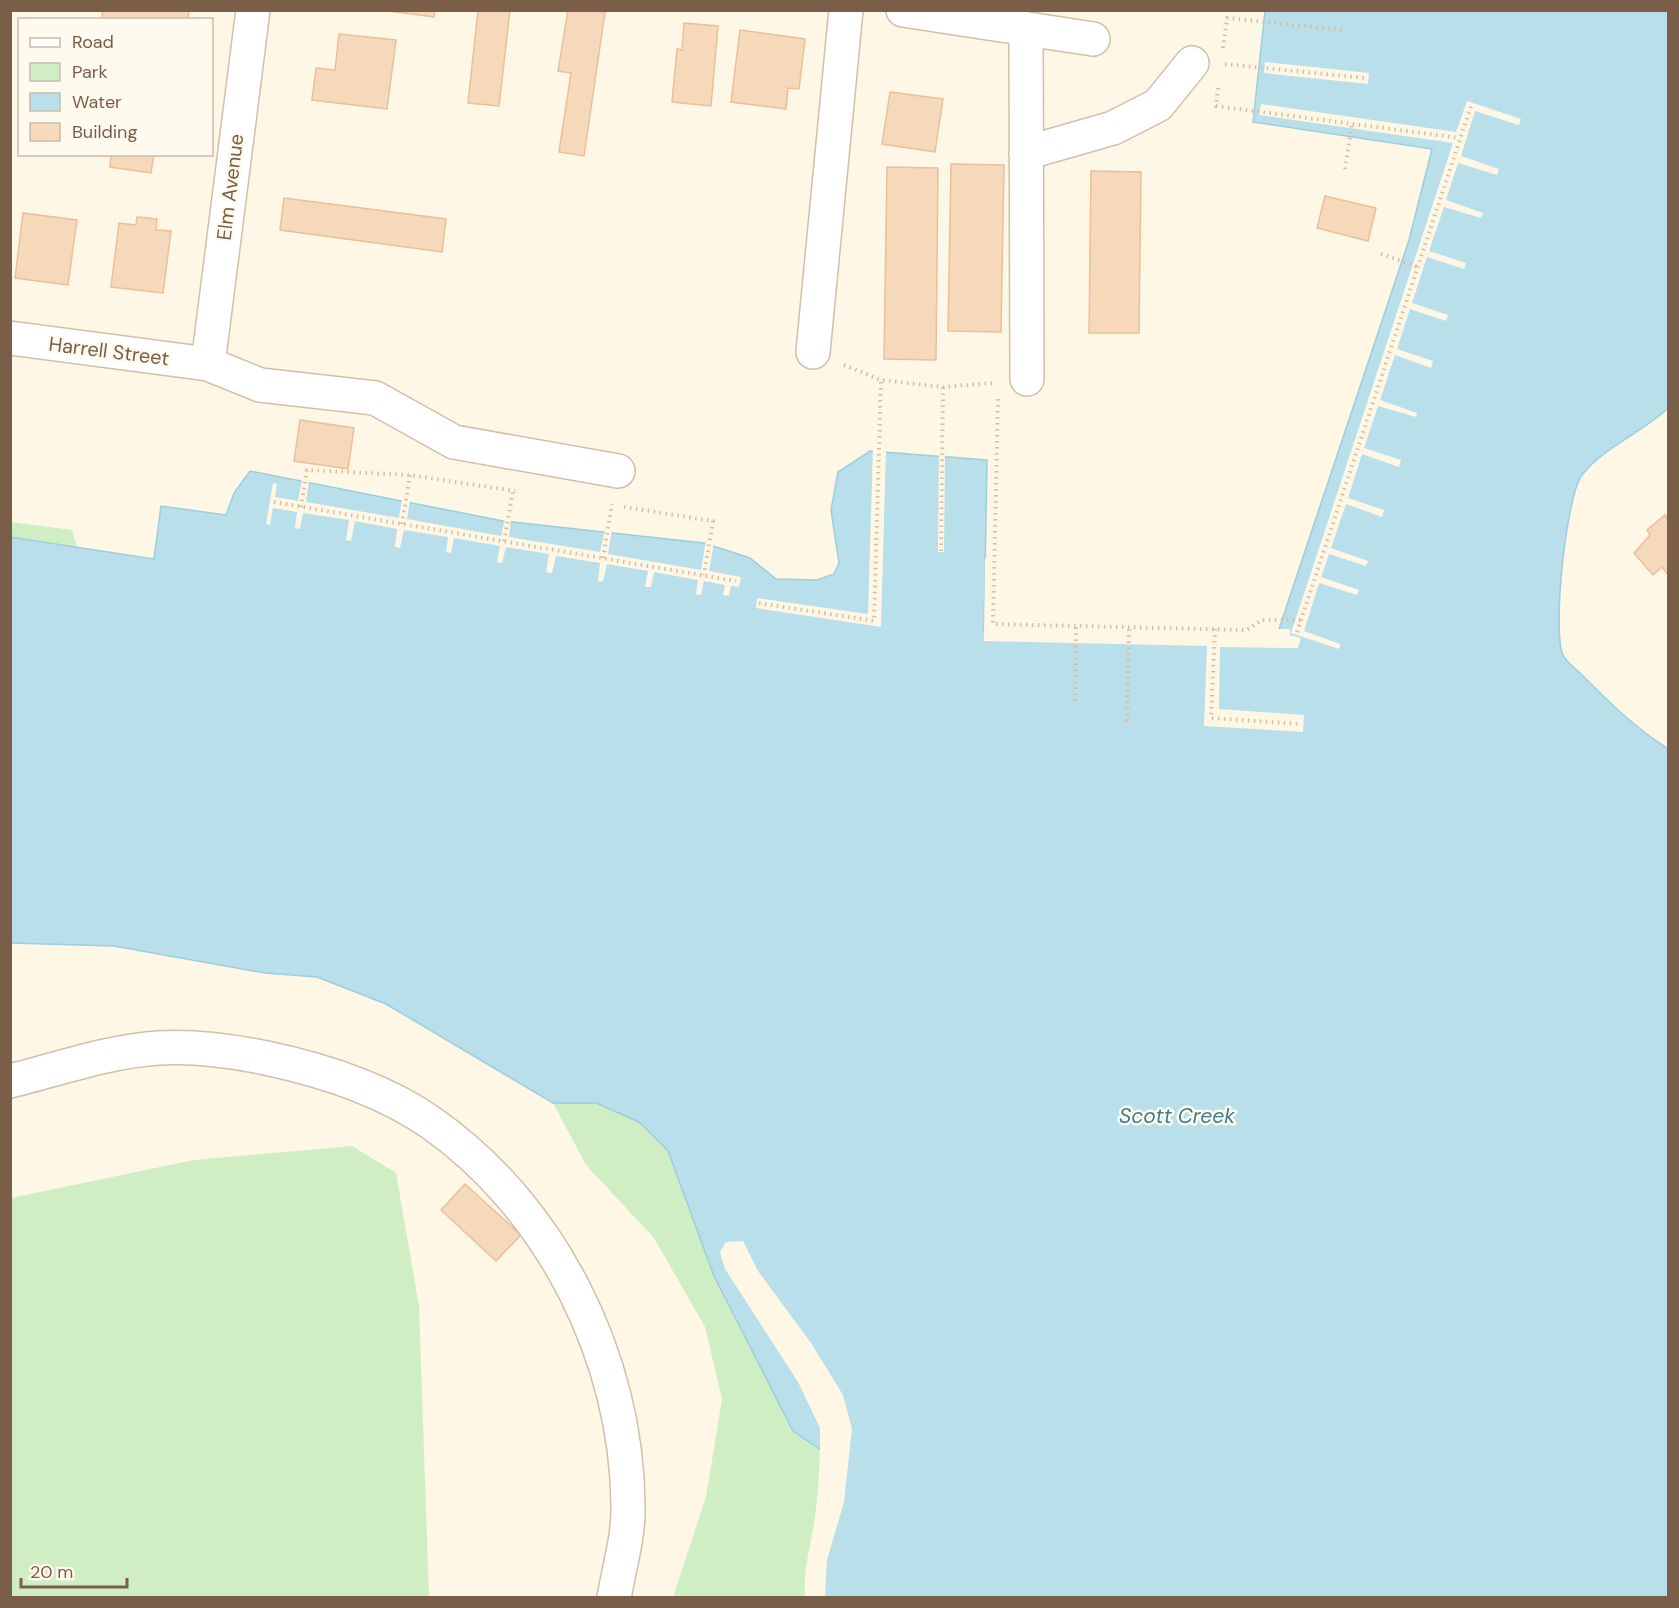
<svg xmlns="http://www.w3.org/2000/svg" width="1679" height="1608" viewBox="0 0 1679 1608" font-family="'DM Sans',sans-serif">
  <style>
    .green { fill: #d0eec3 }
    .water { fill: #b8dfea; stroke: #9dcedd; stroke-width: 1.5 }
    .pier { fill: #fef7e6 }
    .building { fill: #f6d8bb; stroke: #eabf9a; stroke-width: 1.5 }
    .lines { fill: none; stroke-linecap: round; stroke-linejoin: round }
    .minor-casing { stroke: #d2bfaa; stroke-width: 36 }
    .path { stroke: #dcbb9e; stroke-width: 4; stroke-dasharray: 1.5 4.5; stroke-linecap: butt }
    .minor { stroke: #fff; stroke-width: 33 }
    .labels { text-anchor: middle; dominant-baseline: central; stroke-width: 5; stroke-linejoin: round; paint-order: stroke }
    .street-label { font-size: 20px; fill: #7b5e48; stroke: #fffaee }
    .water-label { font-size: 21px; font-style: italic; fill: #3f7b90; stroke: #fffaee }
  </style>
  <rect width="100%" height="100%" fill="#fef7e6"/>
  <g class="green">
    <polygon points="11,522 72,530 77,547 11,547"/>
    <path d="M635,1085L820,1428C820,1460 819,1492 814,1523C810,1550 803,1569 805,1597H673L706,1497L722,1399L705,1327L654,1238L586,1165L553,1103L565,1087Z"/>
    <polygon points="352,1146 396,1173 419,1306 429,1597 11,1597 11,1198 194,1160"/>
  </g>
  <path class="water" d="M1265,11H1668V408C1641,434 1606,445 1582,475C1566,496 1552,632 1563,655C1566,662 1576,669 1582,675C1611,704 1633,726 1668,749V1597H813L836,1460L793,1431L714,1276L668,1151L639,1122L596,1103H553L386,1004L317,977L265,973L114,946L11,943L10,537L154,559L161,506L226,515L234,493L250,471L503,521L704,543L750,558L776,579L817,580L834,574L839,563L831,510L838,472L870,451L987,460L984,632L1277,635L1409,240L1432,149L1253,122Z"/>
  <g class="pier">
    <polygon points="1265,62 1369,73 1368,84 1264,73"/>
    <polygon points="1467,101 1521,119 1519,125 1475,111 1461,156 1499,169 1497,175 1458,163 1446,200 1483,213 1481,218 1444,207 1429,251 1466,263 1464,269 1427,257 1412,303 1448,315 1446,321 1410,309 1397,349 1433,361 1431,368 1395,355 1380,400 1417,413 1416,417 1378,406 1364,448 1401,460 1399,467 1362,454 1348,498 1384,510 1382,517 1346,504 1331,548 1368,561 1366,566 1329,554 1321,577 1359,590 1357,595 1319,583 1304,631 1340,644 1339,649 1291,633 1453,143 1259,115 1261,104 1456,132"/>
    <polygon points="873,448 886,449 881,627 756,608 757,598 868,614"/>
    <polygon points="939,453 945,454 944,552 938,552"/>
    <polygon points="302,479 309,480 306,502 399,518 402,498 410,500 407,519 501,536 505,518 511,519 509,537 600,552 605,529 612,530 608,554 701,570 706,540 714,542 709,571 741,577 739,587 731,586 729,596 723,595 725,585 704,581 701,595 696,594 698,580 654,572 651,587 645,587 648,571 607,564 603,582 598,581 600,563 556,556 552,573 546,572 549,554 506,547 502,563 497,562 500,546 454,538 451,553 446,552 448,537 404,530 400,548 395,547 397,529 355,521 351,541 346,540 349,520 303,513 300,529 295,528 297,512 273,508 270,525 266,524 273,483 277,484 275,497 298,501"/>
    <polygon points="985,558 988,558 987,629 1275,632 1276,629 1290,629 1290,635 1301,638 1298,648 1220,647 1219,709 1304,715 1303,732 1204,726 1207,646 984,641"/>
    <polygon points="743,1241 758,1271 811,1343 843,1395 852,1429 844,1502 827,1560 825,1597 810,1598 810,1582 828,1503 833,1462 820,1453 820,1428 798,1382 725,1269 720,1252 726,1242"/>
  </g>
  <g class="building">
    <polygon points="103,10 189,10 188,20 101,20"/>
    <polygon points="381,10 435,10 434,17"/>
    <polygon points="478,10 510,10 499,106 468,103"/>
    <polygon points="568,10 605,12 584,156 559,152 571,73 558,71"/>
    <polygon points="684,23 718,26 711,106 672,102 677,49 682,50"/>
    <polygon points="740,30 805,39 799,89 788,88 786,109 731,102"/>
    <polygon points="339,34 396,40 387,109 312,100 316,68 335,70"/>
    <polygon points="890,92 943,99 935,152 882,144"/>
    <polygon points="111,154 154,154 151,173 110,167"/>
    <polygon points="951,164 1004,165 1001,332 948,331"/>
    <polygon points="887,167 938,168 936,360 884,359"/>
    <polygon points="1091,171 1141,172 1139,333 1089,333"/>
    <polygon points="1325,196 1376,208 1368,241 1317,228"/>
    <polygon points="284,198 446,219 442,252 280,230"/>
    <polygon points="23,213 77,220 68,285 15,278"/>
    <polygon points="137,217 157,219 156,230 171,231 163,293 111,287 119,223 136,225"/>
    <polygon points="300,420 354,428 348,469 294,461"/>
    <polygon points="1665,515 1668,520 1668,575 1662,567 1653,575 1634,553 1650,535 1647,530"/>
    <polygon points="465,1184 521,1235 496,1261 441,1210"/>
  </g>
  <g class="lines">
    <g class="minor-casing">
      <g id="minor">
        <polyline points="903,10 1093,39"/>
        <polyline points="1026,29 1027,379"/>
        <polyline points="1026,153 1113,128 1158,105 1192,63"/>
        <polyline points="10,338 208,364 260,385 375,398 454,442 618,471"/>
        <polyline points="813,352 846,10"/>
        <polyline points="208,364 253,10"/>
        <path d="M10,1081C59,1069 109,1051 159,1048C194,1046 232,1051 266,1058C323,1070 382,1089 430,1122C552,1207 627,1358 628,1505C629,1536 619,1568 614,1598"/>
      </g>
    </g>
    <g class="path">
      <polyline points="1223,48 1227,18 1345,30"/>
      <polyline points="1225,64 1365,78"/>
      <polyline points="1218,88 1216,106 1460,138"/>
      <polyline points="1345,169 1352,123"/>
      <polyline points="1381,254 1418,267"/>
      <polyline points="844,365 881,380 943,387 994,383"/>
      <polyline points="998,399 993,624 1247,630 1262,620 1301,620"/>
      <polyline points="274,502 736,581"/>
      <polyline points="301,507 307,470 410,475 515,491"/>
      <polyline points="624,507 713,521 704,575"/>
      <polyline points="402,524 410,475"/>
      <polyline points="504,541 513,491"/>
      <polyline points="941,551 943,387"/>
      <polyline points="603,558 612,504"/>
      <polyline points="759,603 874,621 881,380"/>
      <polyline points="1215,629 1211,718 1299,724"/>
      <polyline points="1297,632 1471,106"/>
      <polyline points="1075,701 1076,627"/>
      <polyline points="1127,721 1129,628"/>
    </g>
    <use href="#minor" class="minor"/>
  </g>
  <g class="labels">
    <g class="street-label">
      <text transform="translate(230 187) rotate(-83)">Elm Avenue</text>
      <text transform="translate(109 351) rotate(7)">Harrell Street</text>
    </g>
    <g class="water-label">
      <text x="1177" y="1116">Scott Creek</text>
    </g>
  </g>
  <rect width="1679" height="1608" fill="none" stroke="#7b5e48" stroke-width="24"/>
  <rect x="18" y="18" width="195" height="138" fill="#fffaee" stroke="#cabcac" stroke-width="1.5"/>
  <rect x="30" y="38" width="30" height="9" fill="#ffffff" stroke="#cabcac" stroke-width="1.5"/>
  <text x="72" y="48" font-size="18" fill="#7b5e48">Road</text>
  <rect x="30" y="63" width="30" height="18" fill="#d0eec3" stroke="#cabcac" stroke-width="1.5"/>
  <text x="72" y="78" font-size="18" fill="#7b5e48">Park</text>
  <rect x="30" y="93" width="30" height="18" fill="#b8dfea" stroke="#cabcac" stroke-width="1.5"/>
  <text x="72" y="108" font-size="18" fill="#7b5e48">Water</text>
  <rect x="30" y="123" width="30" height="18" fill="#f6d8bb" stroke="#cabcac" stroke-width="1.5"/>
  <text x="72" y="138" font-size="18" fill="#7b5e48">Building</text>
  <path d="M21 1578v9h106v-9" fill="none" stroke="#7b5e48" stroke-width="3"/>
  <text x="30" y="1578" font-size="18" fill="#7b5e48" stroke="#fffaee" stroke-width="4.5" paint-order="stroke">20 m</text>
</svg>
